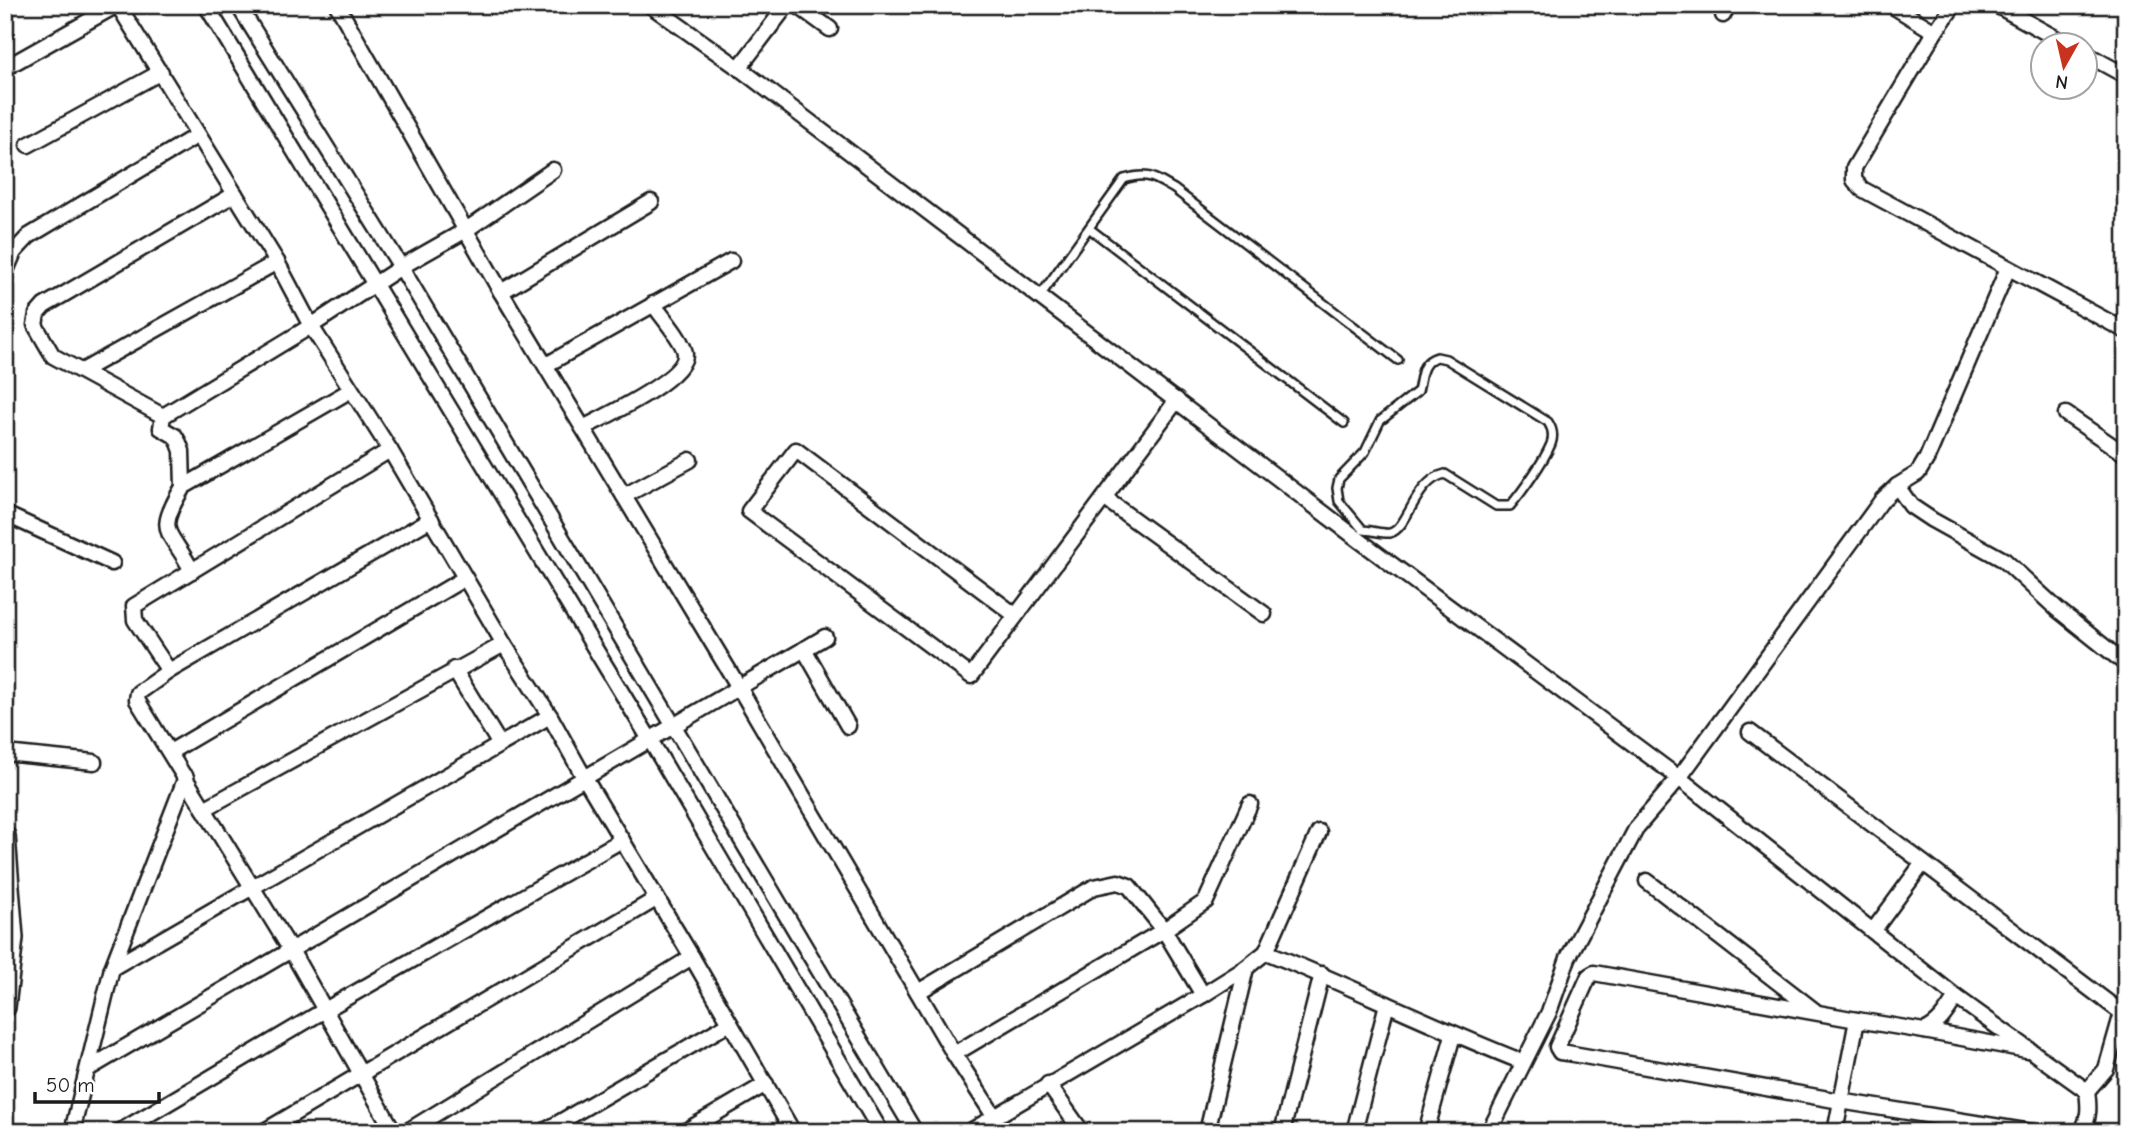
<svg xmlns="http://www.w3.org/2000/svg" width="2131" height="1137" viewBox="0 0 2131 1137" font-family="'Comic Neue',sans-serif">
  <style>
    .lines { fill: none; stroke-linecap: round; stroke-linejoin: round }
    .lane-casing { stroke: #1c1c1c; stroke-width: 12 }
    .street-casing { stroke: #1c1c1c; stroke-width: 19 }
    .secondary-casing { stroke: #1c1c1c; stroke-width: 24 }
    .lane { stroke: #fff; stroke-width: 7 }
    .street { stroke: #fff; stroke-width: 14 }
    .secondary { stroke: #fff; stroke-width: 19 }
  </style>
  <rect width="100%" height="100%" fill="#fff"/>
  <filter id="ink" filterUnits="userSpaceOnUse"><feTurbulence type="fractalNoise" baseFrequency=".0143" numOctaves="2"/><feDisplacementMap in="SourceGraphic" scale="14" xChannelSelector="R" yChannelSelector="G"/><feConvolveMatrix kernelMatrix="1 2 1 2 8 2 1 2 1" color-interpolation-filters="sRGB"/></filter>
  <g filter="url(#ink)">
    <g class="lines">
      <g class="lane-casing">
        <g id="lane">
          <polyline points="1090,229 1344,423"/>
          <path d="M1040,296L1124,179C1148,172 1153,177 1174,189L1398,360"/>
          <path d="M1437,357L1446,359L1548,422C1552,428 1554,436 1551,444C1544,461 1522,492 1510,506H1496L1445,474C1414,481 1409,528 1390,533C1383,534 1371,530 1363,530L1339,501L1337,488L1339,479L1365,452L1380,421L1418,391C1422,376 1420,362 1437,357Z"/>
        </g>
      </g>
      <g class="street-casing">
        <g id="street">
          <polyline points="118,5 277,262 311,326 390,450 504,644 550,716 584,777 692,957 793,1132"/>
          <polyline points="206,5 649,738 881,1132"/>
          <polyline points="238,5 401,267 915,1132"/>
          <polyline points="337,5 501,292 740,689 954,1054 994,1116"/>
          <path d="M650,5L739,68L1359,540L1679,778L1956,997C1947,1011 1940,1024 1924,1031L1857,1020L1835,1132"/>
          <polyline points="797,5 830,29"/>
          <polyline points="1891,5 1935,32"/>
          <polyline points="1954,5 1935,32 1854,168 1854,180 1862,189 2126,331"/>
          <polyline points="1996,5 2070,46"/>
          <polyline points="1723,15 1728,5"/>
          <polyline points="2086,54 2126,76"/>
          <polyline points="5,68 117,5"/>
          <polyline points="739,68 787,5"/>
          <polyline points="28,145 161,72"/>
          <polyline points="5,273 14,252 29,236 198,135"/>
          <polyline points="501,292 651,202"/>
          <polyline points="546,365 731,261"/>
          <polyline points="82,371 277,262"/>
          <polyline points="2066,414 2126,455"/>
          <polyline points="163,416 53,356 35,325 37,314 44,306 235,194"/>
          <path d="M583,428C604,417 687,378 685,354C685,343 661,315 653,304"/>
          <polyline points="1897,486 1911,506 1932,520 2004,560 2057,609 2126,664"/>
          <polyline points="183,487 182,451 179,443 175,436 161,428 163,416 311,326 401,267 466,230 553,170"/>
          <polyline points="624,496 690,460"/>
          <polyline points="1104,498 1264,614"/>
          <polyline points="5,514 112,563"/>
          <path d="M192,571C170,528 154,535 183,487L351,390"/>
          <polyline points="1015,615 796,450 749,511 971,676 1177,400"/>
          <polyline points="804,649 848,726"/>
          <polyline points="454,669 499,743"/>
          <polyline points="169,671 135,620 134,606 390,450"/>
          <polyline points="1750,732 2122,1013"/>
          <polyline points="170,752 465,578"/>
          <polyline points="5,753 94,762"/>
          <polyline points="204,809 504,644"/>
          <polyline points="1647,881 1815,1011"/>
          <polyline points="1873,931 1923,863"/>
          <path d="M1266,952C1353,987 1436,1028 1523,1062"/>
          <polyline points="112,968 550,716"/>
          <polyline points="918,992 1094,887 1118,882 1129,886 1164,930 1203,995"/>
          <path d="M1956,997L2087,1091C2089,1106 2090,1119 2081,1132"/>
          <polyline points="1857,1020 1594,973 1589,976 1557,1047 1560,1052 1567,1053 1840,1101 2031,1132"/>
          <polyline points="1924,1031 2027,1050"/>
          <polyline points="954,1054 1164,930 1206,901 1250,804"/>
          <polyline points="88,1069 825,637"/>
          <polyline points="1048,1084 1082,1132"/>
          <polyline points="2087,1091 2106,1069 2126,999"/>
          <polyline points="72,1132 112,968 186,777"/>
          <polyline points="119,1132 325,1010 622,840"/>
          <polyline points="263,1132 656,899"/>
          <polyline points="394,1132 292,952 137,700 138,693 169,671 431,519"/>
          <polyline points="406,1132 692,957"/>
          <polyline points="543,1132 730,1023"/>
          <polyline points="684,1132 766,1084"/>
          <polyline points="969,1132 1203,995 1246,968 1266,952 1319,832"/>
          <polyline points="1207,1132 1246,968"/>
          <polyline points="1282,1132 1322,974"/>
          <polyline points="1354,1132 1387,1004"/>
          <polyline points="1426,1132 1453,1035"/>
          <polyline points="1489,1132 1549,1012 1568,958 1637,827 1679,778 1882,500 1897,486 1918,473 1927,458 2008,268"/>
        </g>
      </g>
      <g class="secondary-casing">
        <polyline id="secondary" points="5,836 13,938 5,1007"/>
      </g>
      <use href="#lane" class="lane"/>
      <use href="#street" class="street"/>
      <use href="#secondary" class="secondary"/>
    </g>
  </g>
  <rect width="2131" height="1137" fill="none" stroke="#fff" stroke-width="28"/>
  <rect x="14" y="14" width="2103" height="1109" fill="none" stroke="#1c1c1c" stroke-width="2.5" filter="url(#ink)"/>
  <g transform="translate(2064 66) rotate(188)"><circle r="33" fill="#ffffff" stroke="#a4a4a4" stroke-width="2"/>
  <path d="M0-5L12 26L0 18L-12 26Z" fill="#c8321e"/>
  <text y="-10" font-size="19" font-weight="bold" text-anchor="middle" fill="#1c1c1c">N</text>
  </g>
  <path d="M35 1092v10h124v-10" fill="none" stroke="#1c1c1c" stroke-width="3.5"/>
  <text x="46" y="1092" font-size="21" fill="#1c1c1c" stroke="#ffffff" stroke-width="5" paint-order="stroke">50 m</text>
</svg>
